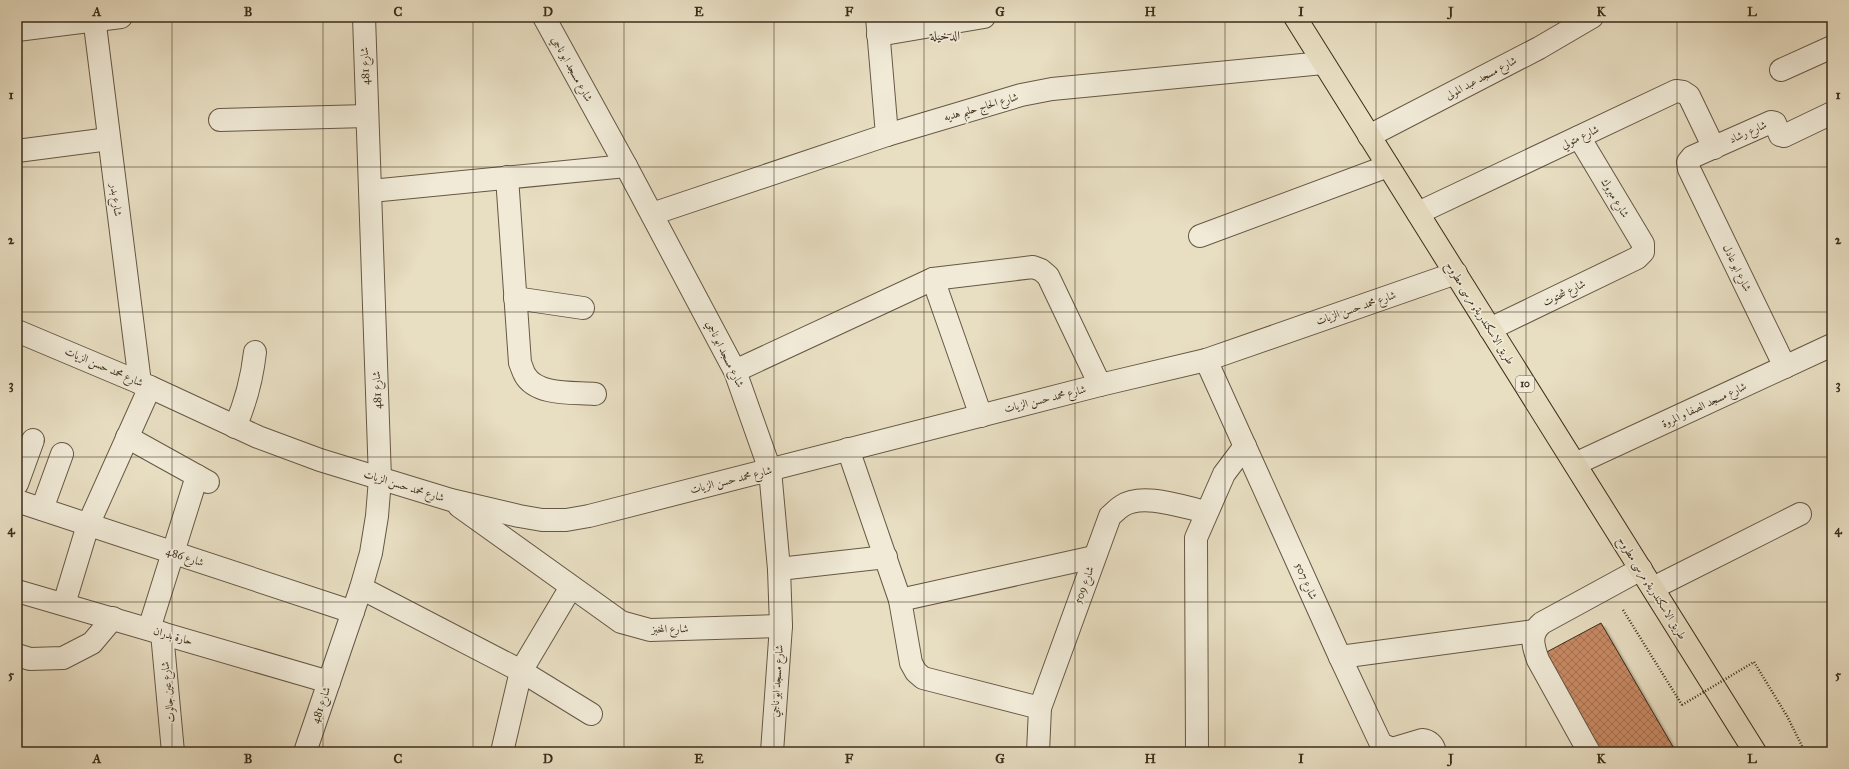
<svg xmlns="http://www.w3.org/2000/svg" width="1849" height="769" viewBox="0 0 1849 769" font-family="'IM FELL Great Primer',Amiri,serif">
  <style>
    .building { fill: url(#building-cross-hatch); stroke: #3b2c1b; filter: url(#shadow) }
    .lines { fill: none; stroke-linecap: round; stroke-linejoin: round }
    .street-casing { stroke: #665845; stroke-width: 24 }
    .primary-casing { stroke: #3b2c1b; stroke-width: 24 }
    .path { stroke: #3b2c1b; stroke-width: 2.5; stroke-dasharray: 1 2; stroke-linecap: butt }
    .street { stroke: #f0ead7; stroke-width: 22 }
    .primary { stroke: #e8dec2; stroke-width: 22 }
    .path-bridge { stroke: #3b2c1b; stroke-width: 2.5; stroke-dasharray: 1 2; stroke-linecap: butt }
    .grid { fill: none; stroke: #3b2c1b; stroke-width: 1; stroke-opacity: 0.55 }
    .labels { text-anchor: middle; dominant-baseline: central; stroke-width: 3.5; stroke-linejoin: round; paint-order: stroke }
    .shield { fill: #f0ead7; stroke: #716553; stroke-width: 1 }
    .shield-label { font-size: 10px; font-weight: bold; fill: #3b2c1b }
    .street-label { font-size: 11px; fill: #3b2c1b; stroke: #f0ead7 }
    .quarter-label { font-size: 13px; fill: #3b2c1b; stroke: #f0ead7 }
    .neatline { fill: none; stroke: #3b2c1b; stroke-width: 1.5 }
    .grid-label { font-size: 13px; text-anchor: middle; font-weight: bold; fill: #3b2c1b }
  </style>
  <defs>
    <pattern id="building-cross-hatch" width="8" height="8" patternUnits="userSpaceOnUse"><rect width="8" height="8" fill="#c88a64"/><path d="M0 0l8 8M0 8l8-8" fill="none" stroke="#a47152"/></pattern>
    <filter id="shadow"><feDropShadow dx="3.5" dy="3.5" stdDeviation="1" flood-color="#0004"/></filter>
  </defs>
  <rect width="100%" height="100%" fill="#e8dec2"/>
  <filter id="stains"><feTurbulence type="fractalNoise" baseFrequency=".005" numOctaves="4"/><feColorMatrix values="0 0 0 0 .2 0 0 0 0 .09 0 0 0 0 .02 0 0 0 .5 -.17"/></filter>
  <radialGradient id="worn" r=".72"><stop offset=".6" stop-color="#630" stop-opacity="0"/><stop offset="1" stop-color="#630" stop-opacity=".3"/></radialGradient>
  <polygon class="building" points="1601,623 1676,752 1600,752 1543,654"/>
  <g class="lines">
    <g class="street-casing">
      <g id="street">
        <polyline points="94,17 140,383"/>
        <polyline points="544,17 626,166 735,371 770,470 779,569 781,626 772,752"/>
        <polyline points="877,17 887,135"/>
        <polyline points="17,30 121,17"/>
        <polyline points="878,35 984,17"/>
        <polyline points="1781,70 1832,47"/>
        <polyline points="220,120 367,116"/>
        <polyline points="1369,136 1539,48 1592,17"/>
        <polyline points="17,151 109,139"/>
        <path d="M507,177L520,363C522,367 523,372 525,375C537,396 574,392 595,394"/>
        <polyline points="371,191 626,166"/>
        <polyline points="1418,213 1676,91 1683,92 1689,96 1714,148"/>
        <polyline points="652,214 887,135 1021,95 1052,89 1323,63"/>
        <polyline points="1200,236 1388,166"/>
        <polyline points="933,279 981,416"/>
        <polyline points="515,298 583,308"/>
        <polyline points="1490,329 1637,258 1643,252 1643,244 1579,137"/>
        <polyline points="17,331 150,387 258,437 320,460 451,500 519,516 542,520 566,520 589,516 1100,385 1206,360 1456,273"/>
        <path d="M1206,360L1340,657L1381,744L1392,749L1422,740C1430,741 1433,744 1435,752"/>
        <polyline points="1785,367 1689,169 1688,162 1692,157 1771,122 1775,123 1780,135 1784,136 1832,113"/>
        <polyline points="735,371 933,279 1033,267 1041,270 1048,276 1100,385"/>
        <path d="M235,427C246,402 252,379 255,352"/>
        <polyline points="127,437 208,482"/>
        <polyline points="848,449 900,600 911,663 916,672 923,678 1040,708"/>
        <polyline points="1575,464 1832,345"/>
        <polyline points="17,484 33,440"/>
        <polyline points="17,501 353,612"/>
        <polyline points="459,506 621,622 650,630 781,626"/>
        <polyline points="42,509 62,454"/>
        <polyline points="779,569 886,557"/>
        <polyline points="361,588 521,671 591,714"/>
        <polyline points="1653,588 1800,514"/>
        <polyline points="17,591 329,682"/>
        <polyline points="900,600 1094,557"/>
        <polyline points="64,604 88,525 150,387"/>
        <polyline points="149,629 197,476"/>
        <polyline points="162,633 173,752"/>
        <polyline points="17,655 30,659 63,658 92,643 113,618"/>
        <polyline points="1340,657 1535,631"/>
        <polyline points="305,752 361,588 371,553 377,516 380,479 364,17"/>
        <polyline points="502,752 521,671 571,587"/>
        <path d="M1038,752L1040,708L1110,516C1114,513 1117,509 1122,506C1142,492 1183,507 1206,512"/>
        <polyline points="1197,752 1196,538 1224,474 1245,446"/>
        <path d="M1589,752L1538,660C1533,646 1529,634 1542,623L1641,569"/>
      </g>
    </g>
    <g class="primary-casing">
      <polyline id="primary" points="1295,17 1755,752"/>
    </g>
    <g class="path">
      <polyline points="1623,610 1682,705"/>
      <polyline points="1754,662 1787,716 1805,752"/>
    </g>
    <use href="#street" class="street"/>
    <use href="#primary" class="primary"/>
    <polyline class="path-bridge" points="1682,705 1754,662"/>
  </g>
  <path class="grid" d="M172,17V752M323,17V752M473,17V752M624,17V752M774,17V752M924,17V752M1075,17V752M1225,17V752M1376,17V752M1526,17V752M1677,17V752M17,167H1832M17,312H1832M17,457H1832M17,602H1832"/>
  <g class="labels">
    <rect class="shield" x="1516" y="376" width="18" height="16" rx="3"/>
    <g class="shield-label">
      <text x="1525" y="384">10</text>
    </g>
    <g class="street-label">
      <text transform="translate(365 66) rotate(-92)">شارع 481</text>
      <text transform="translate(572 69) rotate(61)">شارع مسجد ابو ناجي</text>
      <text transform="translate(1481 78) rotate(-28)">شارع مسجد عبد المولى</text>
      <text transform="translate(981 107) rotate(-16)">شارع الحاج حليم هديه</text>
      <text transform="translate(1748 132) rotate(-24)">شارع رشاد</text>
      <text transform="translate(1580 137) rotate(-25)">شارع متولي</text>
      <text transform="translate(1615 198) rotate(59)">شارع مبروك</text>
      <text transform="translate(116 200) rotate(83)">شارع بدر</text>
      <text transform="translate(1737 268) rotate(64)">شارع ابو عادل</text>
      <text transform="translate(1564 293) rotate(-26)">شارع شحتوت</text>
      <text transform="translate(1356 308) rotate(-19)">شارع محمد حسن الزيات</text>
      <text transform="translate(1480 313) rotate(58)">طريق الاسكندرية, مرسى مطروح</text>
      <text transform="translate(725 354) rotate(64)">شارع مسجد ابو ناجي</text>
      <text transform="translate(104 367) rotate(23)">شارع محمد حسن الزيات</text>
      <text transform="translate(377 390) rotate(-92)">شارع 481</text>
      <text transform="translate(1045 399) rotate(-14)">شارع محمد حسن الزيات</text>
      <text transform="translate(1704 405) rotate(-25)">شارع مسجد الصفا و المروة</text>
      <text transform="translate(731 480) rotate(-14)">شارع محمد حسن الزيات</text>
      <text transform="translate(404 486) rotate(17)">شارع محمد حسن الزيات</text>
      <text transform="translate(185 557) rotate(18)">شارع 486</text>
      <text transform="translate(1306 581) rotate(66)">شارع 507</text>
      <text transform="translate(1084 585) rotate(-70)">شارع 509</text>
      <text transform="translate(1652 588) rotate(58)">طريق الاسكندرية, مرسى مطروح</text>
      <text transform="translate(670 629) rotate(-1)">شارع المخبز</text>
      <text transform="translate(173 636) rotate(16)">حارة بدران</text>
      <text transform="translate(777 681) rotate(-86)">شارع مسجد ابو ناجي</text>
      <text transform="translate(168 692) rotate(-96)">شارع عين جالوت</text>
      <text transform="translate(321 705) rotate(-71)">شارع 481</text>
    </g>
    <g class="quarter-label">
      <text x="945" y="36">الدخيلة</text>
    </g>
  </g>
  <rect width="1849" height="769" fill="none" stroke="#e8dec2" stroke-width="44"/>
  <rect x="22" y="22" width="1805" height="725" class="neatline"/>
  <g class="grid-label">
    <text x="97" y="16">A</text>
    <text x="248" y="16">B</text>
    <text x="398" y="16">C</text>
    <text x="548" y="16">D</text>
    <text x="699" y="16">E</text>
    <text x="849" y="16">F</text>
    <text x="1000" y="16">G</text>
    <text x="1150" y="16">H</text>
    <text x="1301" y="16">I</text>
    <text x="1451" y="16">J</text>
    <text x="1601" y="16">K</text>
    <text x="1752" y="16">L</text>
    <text x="11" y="99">1</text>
    <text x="1838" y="99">1</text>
    <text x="11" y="244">2</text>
    <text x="1838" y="244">2</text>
    <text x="11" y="389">3</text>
    <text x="1838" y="389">3</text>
    <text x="11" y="534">4</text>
    <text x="1838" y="534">4</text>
    <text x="11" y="679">5</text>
    <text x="1838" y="679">5</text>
    <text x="97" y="763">A</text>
    <text x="248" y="763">B</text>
    <text x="398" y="763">C</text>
    <text x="548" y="763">D</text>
    <text x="699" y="763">E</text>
    <text x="849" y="763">F</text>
    <text x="1000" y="763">G</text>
    <text x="1150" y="763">H</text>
    <text x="1301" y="763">I</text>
    <text x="1451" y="763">J</text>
    <text x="1601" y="763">K</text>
    <text x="1752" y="763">L</text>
  </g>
  <rect width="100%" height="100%" filter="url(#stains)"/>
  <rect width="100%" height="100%" fill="url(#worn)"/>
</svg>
